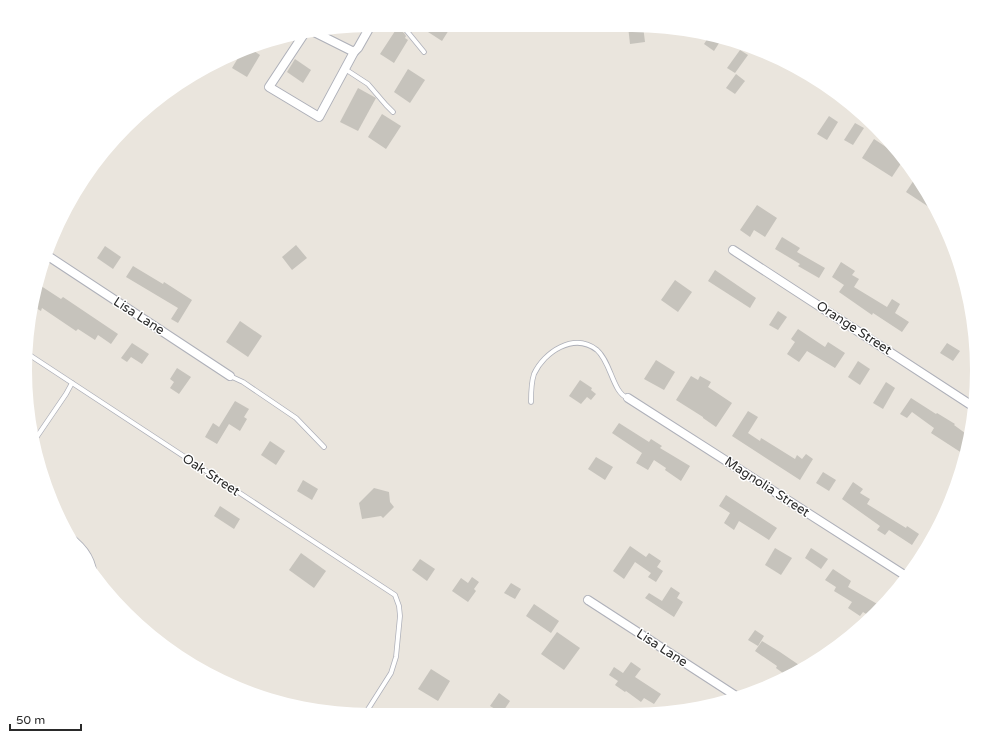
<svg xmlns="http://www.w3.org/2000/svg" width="1002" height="740" viewBox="0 0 1002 740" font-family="'Varela Round',sans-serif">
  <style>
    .building { fill: #c6c3bc }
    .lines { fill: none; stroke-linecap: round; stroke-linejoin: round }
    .lane-casing { stroke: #aeb0b9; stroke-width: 5.5 }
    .street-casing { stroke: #aeb0b9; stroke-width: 10 }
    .lane { stroke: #fff; stroke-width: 4 }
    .street { stroke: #fff; stroke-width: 8 }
    .labels { text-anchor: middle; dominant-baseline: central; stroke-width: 3; stroke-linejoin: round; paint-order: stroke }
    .street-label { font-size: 13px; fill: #2a2a2a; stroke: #fff }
  </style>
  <rect width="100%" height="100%" fill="#eae5dd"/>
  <g class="building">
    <polygon points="433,25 452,25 442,41 428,32"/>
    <polygon points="628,26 643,26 645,42 630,44"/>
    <polygon points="397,28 404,33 406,36 405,38 408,40 394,63 380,54"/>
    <polygon points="710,35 713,35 721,40 714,51 704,44"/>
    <polygon points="251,49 260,55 247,77 232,68 241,53"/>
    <polygon points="740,50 748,55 735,73 727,68"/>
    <polygon points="295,59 311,70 303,83 287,72"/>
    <polygon points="408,69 425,80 410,103 394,92"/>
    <polygon points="736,74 745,81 735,94 726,88"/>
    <polygon points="358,88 376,98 358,131 340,122"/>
    <polygon points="382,114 401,126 386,149 368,137"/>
    <polygon points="829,116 838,122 827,140 817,134"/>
    <polygon points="855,123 864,128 853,145 844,140"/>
    <polygon points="874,139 904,159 892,177 862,158"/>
    <polygon points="914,180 921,185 938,213 906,192"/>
    <polygon points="757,205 777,218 765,237 754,230 750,237 740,230"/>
    <polygon points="782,237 800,248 797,252 825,268 819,278 798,266 800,264 775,249"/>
    <polygon points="296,245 307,258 292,270 282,257"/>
    <polygon points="105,246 121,257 113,269 97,258"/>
    <polygon points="841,262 855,271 852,275 859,279 854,287 887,307 892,299 900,304 895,313 909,322 902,332 873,313 872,315 839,292 844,285 832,277"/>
    <polygon points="133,266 163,284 164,282 192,300 178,323 171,319 178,308 126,277"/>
    <polygon points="715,270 756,298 750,308 708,281"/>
    <polygon points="675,280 692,292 678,312 661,300"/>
    <polygon points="38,284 61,299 63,297 118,334 111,344 98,335 95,340 78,329 76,331 42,308 41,311 31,305"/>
    <polygon points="778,311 787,317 778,330 769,325"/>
    <polygon points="240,321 262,336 248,357 226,342"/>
    <polygon points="798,329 825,347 828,342 845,353 835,368 807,351 799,362 787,354 795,342 791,339"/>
    <polygon points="132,343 149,354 142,364 131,357 127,362 121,358"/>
    <polygon points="947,343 960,351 953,361 940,353"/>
    <polygon points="656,360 675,372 664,390 644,379"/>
    <polygon points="858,361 870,369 860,385 848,377"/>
    <polygon points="177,368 191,377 179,394 170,388 174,382 170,379"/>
    <polygon points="691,376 698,380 700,376 711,382 708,387 732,403 716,427 703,418 703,417 676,400"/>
    <polygon points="580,380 592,388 591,390 596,394 591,400 587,397 581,404 569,396"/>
    <polygon points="886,382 895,388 883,409 873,403"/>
    <polygon points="911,398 936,414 937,413 955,424 954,425 969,436 965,455 931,433 934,428 912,412 907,418 900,414"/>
    <polygon points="235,401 249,409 244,417 247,419 240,431 229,424 217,444 205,437 213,423 219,427"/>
    <polygon points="748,411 758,417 748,433 760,441 761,438 795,459 797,455 802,459 806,454 813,459 800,480 732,436"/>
    <polygon points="619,423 649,442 651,439 662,446 660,448 690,466 681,481 665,470 666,468 654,460 648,470 636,463 642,453 612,433"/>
    <polygon points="270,441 285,451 276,465 261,455"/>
    <polygon points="596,457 613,467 605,480 588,469"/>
    <polygon points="823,472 836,480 829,491 816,483"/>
    <polygon points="303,480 318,489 312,500 297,491"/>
    <polygon points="853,482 863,489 860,493 870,499 867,504 906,528 907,526 919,534 912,545 889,530 885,535 877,530 880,526 842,499"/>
    <polygon points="374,488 389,492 390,502 394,507 383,518 381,516 362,519 359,503"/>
    <polygon points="726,495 777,528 769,540 739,521 734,530 724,523 730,513 719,506"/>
    <polygon points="220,506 240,519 234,529 214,516"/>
    <polygon points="630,546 646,557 649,553 661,561 657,567 663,571 656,582 648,577 651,573 635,562 624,579 613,571"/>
    <polygon points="775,548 792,558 781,575 765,565"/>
    <polygon points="811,548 828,559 821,569 805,558"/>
    <polygon points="301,553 326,571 314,588 289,570"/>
    <polygon points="420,559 435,569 427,581 412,570"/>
    <polygon points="833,569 851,581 848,587 879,605 871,617 863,612 860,616 848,608 852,602 834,591 836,587 825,580"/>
    <polygon points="472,577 479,582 474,589 476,591 468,602 452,591 461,578 468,583"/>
    <polygon points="511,583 521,589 515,599 504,593"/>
    <polygon points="671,587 680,593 677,598 683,602 674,617 645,598 649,593 662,601"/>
    <polygon points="534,604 559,621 551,633 526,616"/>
    <polygon points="755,630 764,636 758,646 748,640"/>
    <polygon points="557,632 580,648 564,670 541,654"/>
    <polygon points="762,641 780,652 802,667 787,676 776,668 777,666 755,651"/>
    <polygon points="631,662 641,669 635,677 661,694 654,704 644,698 641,702 626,691 625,692 615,685 618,681 609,675 614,667 623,673"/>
    <polygon points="431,669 450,681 438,701 418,689"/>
    <polygon points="499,693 510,701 502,713 490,706"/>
  </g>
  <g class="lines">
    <g class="lane-casing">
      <g id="lane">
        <polyline points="399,25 406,30 424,52"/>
        <polyline points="345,69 368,84 386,105 393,112"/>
        <polyline points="28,354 395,595 399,606 400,616 396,657 391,673 365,714"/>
        <polyline points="230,376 243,382 296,418 324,447"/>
        <path d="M531,402C531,392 531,383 534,374C544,352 574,332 597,350C611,362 613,394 628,398"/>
        <polyline points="36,438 66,394 72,383"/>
        <path d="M71,536C86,547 95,560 95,579"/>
      </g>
    </g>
    <g class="street-casing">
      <g id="street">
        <polyline points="314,32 354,52"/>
        <polyline points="304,34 269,87 319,117 354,52 358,48 371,25"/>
        <polyline points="733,250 974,407"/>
        <polyline points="48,256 230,376"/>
        <polyline points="628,398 906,576"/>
        <polyline points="588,600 736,696"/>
      </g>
    </g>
    <use href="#lane" class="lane"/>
    <use href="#street" class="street"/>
  </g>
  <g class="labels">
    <g class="street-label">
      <text transform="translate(139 316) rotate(33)">Lisa Lane</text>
      <text transform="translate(854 328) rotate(33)">Orange Street</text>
      <text transform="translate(211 475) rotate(33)">Oak Street</text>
      <text transform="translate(767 487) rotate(33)">Magnolia Street</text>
      <text transform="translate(662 648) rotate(33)">Lisa Lane</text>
    </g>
  </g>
  <path d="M0 0H1002V740H0ZM370 32H632A338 338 0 0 1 970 370V370A338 338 0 0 1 632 708H370A338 338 0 0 1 32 370V370A338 338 0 0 1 370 32Z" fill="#fff" fill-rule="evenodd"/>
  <path d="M10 724v6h71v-6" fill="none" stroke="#2a2a2a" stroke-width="2"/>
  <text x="16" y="724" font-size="12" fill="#2a2a2a" stroke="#ffffff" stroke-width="3" paint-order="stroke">50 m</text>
</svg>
